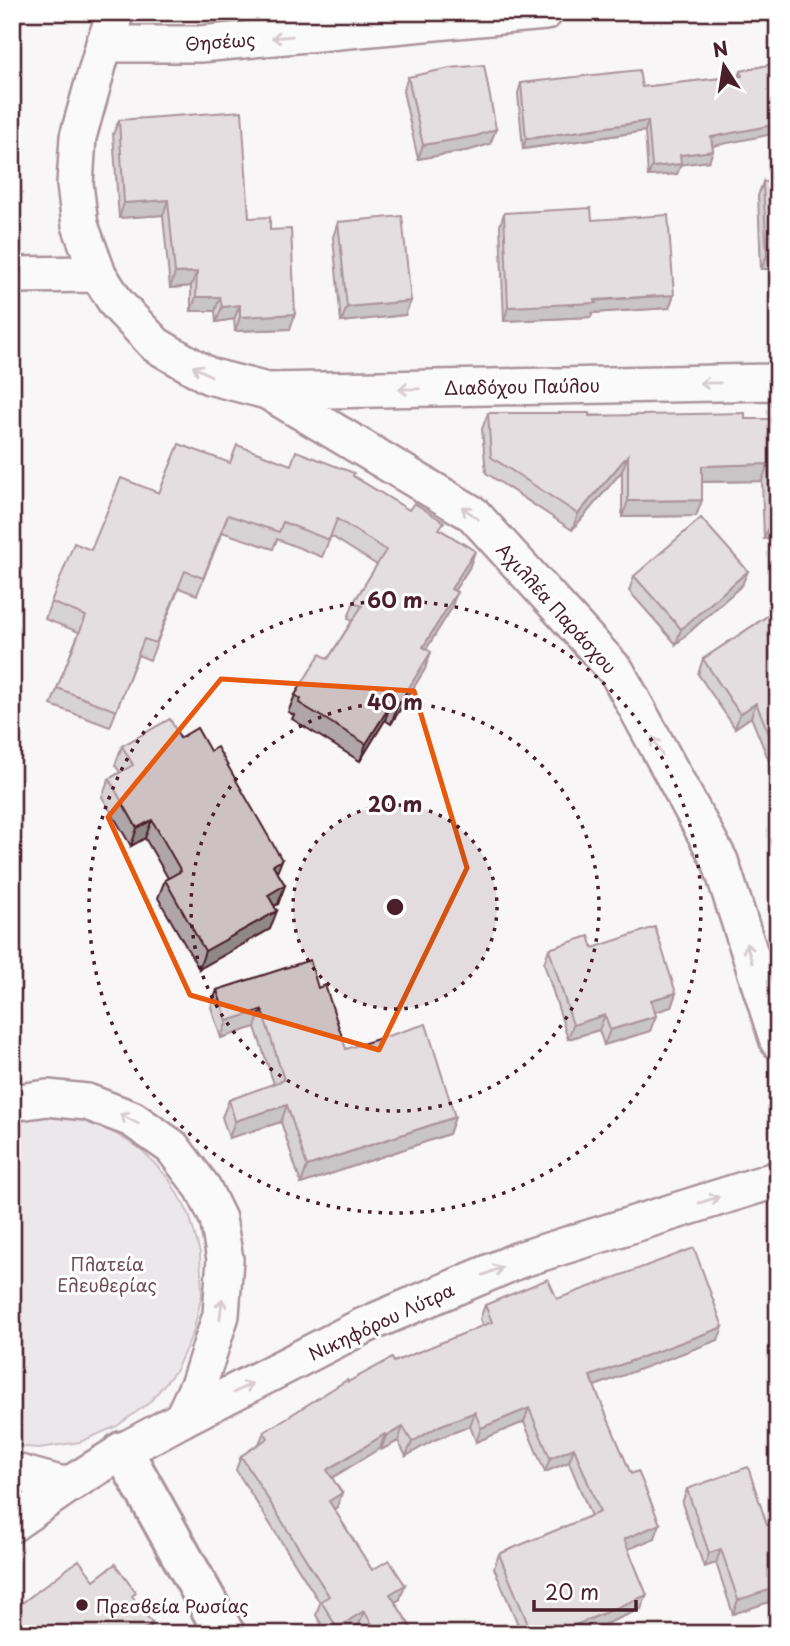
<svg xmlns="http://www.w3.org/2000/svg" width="790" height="1646" viewBox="0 0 790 1646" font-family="'Playpen Sans',sans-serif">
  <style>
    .green { fill: #ded6d9; stroke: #947a82; stroke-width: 2 }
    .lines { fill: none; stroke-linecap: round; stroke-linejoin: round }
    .minor-casing { stroke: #4a1f2b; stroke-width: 40 }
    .tertiary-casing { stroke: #4a1f2b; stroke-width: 44 }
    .minor { stroke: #fff; stroke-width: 35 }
    .tertiary { stroke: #fff; stroke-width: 38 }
    .wall { fill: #b0a6a9; stroke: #4a1f2b; stroke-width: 2 }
    .shaded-wall { fill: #908789; stroke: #4a1f2b; stroke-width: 2 }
    .building { fill: #cdc1c4; stroke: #4a1f2b; stroke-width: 2 }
    .oneway { stroke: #ae9aa0 }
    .marked { fill: none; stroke: #e8590c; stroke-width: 5; stroke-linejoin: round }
    .ring { fill: none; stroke: #4a1f2b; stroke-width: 3.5; stroke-dasharray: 3.5 7 }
    .poi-dot { fill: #4a1f2b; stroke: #fff; stroke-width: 2.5 }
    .labels { text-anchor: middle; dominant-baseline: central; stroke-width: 6; stroke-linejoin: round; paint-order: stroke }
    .street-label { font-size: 18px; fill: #4a1f2b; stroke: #fff }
    .park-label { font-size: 18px; fill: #6f4d56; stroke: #fff }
    .poi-label { font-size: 18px; fill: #4a1f2b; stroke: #fff; text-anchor: start }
    .centre { fill: #4a1f2b; stroke: #fff; stroke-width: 3.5 }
    .ring-label { font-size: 21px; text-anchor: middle; font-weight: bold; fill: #4a1f2b; stroke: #fff; stroke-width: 6; stroke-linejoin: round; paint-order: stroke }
  </style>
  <rect width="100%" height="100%" fill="#f8f6f7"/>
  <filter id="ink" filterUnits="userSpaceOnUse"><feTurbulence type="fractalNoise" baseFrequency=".0143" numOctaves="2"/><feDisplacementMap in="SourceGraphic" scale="14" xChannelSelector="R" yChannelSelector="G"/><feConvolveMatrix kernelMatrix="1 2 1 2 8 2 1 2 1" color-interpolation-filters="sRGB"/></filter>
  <g filter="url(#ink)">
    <polygon class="green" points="12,1113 68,1114 106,1128 141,1149 169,1179 189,1214 200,1253 202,1294 193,1333 176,1370 150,1402 117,1426 80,1442 39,1448 12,1446"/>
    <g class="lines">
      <g class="minor-casing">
        <g id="minor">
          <polyline points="104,44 200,44 545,12"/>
          <polyline points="98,274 80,225 75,184 78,137 104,44 116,12"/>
          <polyline points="12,275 98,274 117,304 156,345 209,376 267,391 778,382"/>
          <polyline points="267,391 473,514 617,672 720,861 778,1041"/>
          <polyline points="12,1103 47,1098 87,1102 132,1119 172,1147 203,1188 218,1219 225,1259 221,1315 199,1383 182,1419"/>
          <polyline points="12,1471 67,1486"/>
          <polyline points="12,1524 67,1486 123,1451 182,1419 361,1327 519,1260 778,1179"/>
        </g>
      </g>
      <g class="tertiary-casing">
        <polyline id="tertiary" points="123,1451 225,1634"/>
      </g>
      <use href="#minor" class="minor"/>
      <use href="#tertiary" class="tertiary"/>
    </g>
    <g class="wall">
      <polygon points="773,64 712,146 713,151 709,161 681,164 677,174 648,176 645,131 523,149 518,93 521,83 642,87 739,76 741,71"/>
      <polygon points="408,77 496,129 490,144 470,150 418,159 403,91"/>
      <polygon points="119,120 249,218 270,230 290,329 235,331 234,319 216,322 215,311 191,311 191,286 170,288 163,215 119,218 113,134"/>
      <polygon points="763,182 778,269 761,269 758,196"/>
      <polygon points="504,213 592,220 669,308 592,313 591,317 504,321 500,226"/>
      <polygon points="338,222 405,315 341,322 333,237"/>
      <polygon points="488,413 745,419 778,419 778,539 764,539 762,481 702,482 702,500 696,516 622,517 622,471 572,530 486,473 482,429"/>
      <polygon points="230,463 291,465 353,476 475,551 469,568 454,591 451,609 426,649 425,669 391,724 385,720 360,761 292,719 294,715 288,712 295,695 328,659 352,621 348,618 354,602 377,565 331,536 322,557 277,539 273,549 222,532 197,595 179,588 150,660 138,655 110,727 51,705 79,632 45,619 51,602 91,550 159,493"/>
      <polygon points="634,576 742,585 676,644 629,591"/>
      <polygon points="778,609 778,779 777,780 751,717 735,728 698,674 703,659"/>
      <polygon points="180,738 277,872 285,885 278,904 274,906 270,929 199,969 158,898 165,880 168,878 145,838 131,846 102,797 109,779 120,772 115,765 122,746"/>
      <polygon points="593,948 676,993 671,1007 655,1012 650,1031 604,1045 599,1030 568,1039 544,963 549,949"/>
      <polygon points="318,988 346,1049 455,1117 449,1134 301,1184 281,1122 229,1138 222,1117 229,1100 274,1084 255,1027 221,1038 211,1007 217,990"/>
      <polygon points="557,1299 718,1340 594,1386 655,1538 628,1549 641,1609 582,1634 522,1634 494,1568 499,1554 591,1516 569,1462 545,1472 524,1422 476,1442 470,1426 434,1440 406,1456 398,1441 381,1450 380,1448 332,1478 337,1507 334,1509 372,1570 400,1599 395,1602 415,1634 364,1634 359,1625 344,1634 327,1634 316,1615 320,1603 236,1470 241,1456 259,1444 264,1432 348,1382 394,1362 483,1326 480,1319 485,1305"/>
      <polygon points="687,1489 767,1525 778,1522 778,1593 775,1600 733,1614 716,1563 704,1567 682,1503"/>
    </g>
    <g class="shaded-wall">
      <polygon points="648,121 645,131 523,149 526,139"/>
      <polygon points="778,124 778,133 708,147 711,137"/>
      <polygon points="496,129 490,144 470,150 418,159 423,145"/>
      <polygon points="713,151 709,161 677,165 680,155"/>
      <polygon points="681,164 677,174 648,176 652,167"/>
      <polygon points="168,200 163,215 119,218 124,203"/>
      <polygon points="778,254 778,269 761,269 767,255"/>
      <polygon points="197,272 191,286 170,288 175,273"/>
      <polygon points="674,295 669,308 592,313 591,317 504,321 508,307"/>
      <polygon points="196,297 220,297 215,311 191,311"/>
      <polygon points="411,301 405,315 341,322 347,307"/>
      <polygon points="240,305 234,319 216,322 222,307"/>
      <polygon points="295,314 290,329 235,331 240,317"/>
      <polygon points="628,455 622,471 572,530 578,514"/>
      <polygon points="768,464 762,481 696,482 702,466"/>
      <polygon points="702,500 696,516 622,517 628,501"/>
      <polygon points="770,523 778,523 778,539 764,539"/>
      <polygon points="475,551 469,568 445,605 451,589"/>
      <polygon points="748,571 742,585 676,644 681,629"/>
      <polygon points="457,592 451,609 417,664 423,647"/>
      <polygon points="431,652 425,669 391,724 397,707"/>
      <polygon points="756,703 751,717 735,728 740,714"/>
      <polygon points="391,704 385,720 360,761 366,744"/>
      <polygon points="152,820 145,838 131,846 137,828"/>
      <polygon points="282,860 275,878 273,865"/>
      <polygon points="285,885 278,904 261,913 268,895"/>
      <polygon points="277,911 270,929 199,969 205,951"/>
      <polygon points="676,993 671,1007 646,1015 651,1000"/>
      <polygon points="262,1010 255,1027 221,1038 227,1021"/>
      <polygon points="605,1015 599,1030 568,1039 573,1025"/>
      <polygon points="656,1016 650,1031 604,1045 610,1030"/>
      <polygon points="287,1105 281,1122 229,1138 235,1121"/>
      <polygon points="455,1117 449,1134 301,1184 307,1166"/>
      <polygon points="723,1327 718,1340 584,1390 590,1376"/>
      <polygon points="529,1408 524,1422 476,1442 481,1428"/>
      <polygon points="475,1412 470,1426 434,1440 406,1456 412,1442 439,1426"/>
      <polygon points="403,1427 398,1441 381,1450 386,1436"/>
      <polygon points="385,1434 380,1448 322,1484 327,1470"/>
      <polygon points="574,1448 569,1462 545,1472 550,1458"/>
      <polygon points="342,1493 337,1507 324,1515 329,1501"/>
      <polygon points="660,1524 655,1538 619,1553 624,1539"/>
      <polygon points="721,1549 716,1563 704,1567 709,1553"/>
      <polygon points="778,1577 778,1593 775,1600 733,1614 738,1600"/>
      <polygon points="405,1585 400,1599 385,1608 390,1594"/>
      <polygon points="647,1595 641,1609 582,1634 554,1634"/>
      <polygon points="364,1611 359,1625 344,1634 335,1634 337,1628"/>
      <polygon points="152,1623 148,1634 138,1634"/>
    </g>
    <g class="building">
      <polygon points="773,64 775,71 778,70 778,124 711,137 713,151 680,155 681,164 652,167 648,121 526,139 521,83 639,70 642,87 742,76 741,71"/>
      <polygon points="484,65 496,129 476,136 423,145 408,77 450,68"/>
      <polygon points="242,111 249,218 270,217 270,230 291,229 295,314 240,317 240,305 222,307 220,297 196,297 197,272 175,273 168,200 124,203 119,120"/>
      <polygon points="778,181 778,254 767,255 763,182"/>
      <polygon points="591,208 592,220 668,215 674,295 595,300 596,303 508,307 504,213"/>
      <polygon points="402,216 411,301 347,307 338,222"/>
      <polygon points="488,413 589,413 589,416 745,413 745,419 778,419 778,523 770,523 768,464 702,466 702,500 628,501 628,455 578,514 491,457"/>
      <polygon points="179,444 230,463 237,445 291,465 296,451 354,473 353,476 409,510 414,503 444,522 439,529 475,551 451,589 457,592 423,647 431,652 397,707 391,704 366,744 299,703 301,699 295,695 320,654 328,659 362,606 354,602 386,550 337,519 329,540 283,522 279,532 228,515 203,578 185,571 156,643 144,639 116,711 57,688 86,616 51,602 74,543 91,550 121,478 159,493"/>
      <polygon points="701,518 748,571 681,629 634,576"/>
      <polygon points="778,609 778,755 756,703 740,714 703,659"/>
      <polygon points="170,719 180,738 197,728 210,751 217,747 282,860 273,865 285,885 268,895 277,911 205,951 165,880 181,871 152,820 137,828 109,779 133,765 122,746"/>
      <polygon points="655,927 676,993 651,1000 656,1016 610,1030 605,1015 573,1025 549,949 589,936 593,948"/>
      <polygon points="310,960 318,988 325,985 346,1049 426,1024 455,1117 307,1166 287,1105 235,1121 229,1100 284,1080 262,1010 227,1021 217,990"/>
      <polygon points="694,1248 723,1327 590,1376 631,1474 638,1471 660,1524 624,1539 647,1595 554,1634 532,1634 499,1554 600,1512 574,1448 550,1458 529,1408 481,1428 475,1412 439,1426 412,1442 403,1427 386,1436 385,1434 327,1470 342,1493 329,1501 372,1570 389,1560 405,1585 390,1594 415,1634 378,1634 364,1611 337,1628 321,1601 329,1596 241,1456 268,1438 264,1432 347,1380 348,1382 392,1358 394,1362 492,1322 485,1305 548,1279 557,1299"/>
      <polygon points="748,1467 767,1525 778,1522 778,1587 738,1600 721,1549 709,1553 687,1489"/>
      <polygon points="79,1560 94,1580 115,1564 136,1593 132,1596 152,1623 138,1634 12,1634 12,1607 14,1609"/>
    </g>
    <defs><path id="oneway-shaft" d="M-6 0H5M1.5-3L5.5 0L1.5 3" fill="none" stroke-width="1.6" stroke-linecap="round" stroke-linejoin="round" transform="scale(1.75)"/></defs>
    <g class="oneway">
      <use href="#oneway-shaft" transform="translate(282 37) rotate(175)"/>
      <use href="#oneway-shaft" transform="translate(202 371) rotate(-152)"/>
      <use href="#oneway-shaft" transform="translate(710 383) rotate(179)"/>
      <use href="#oneway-shaft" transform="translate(409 389) rotate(179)"/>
      <use href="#oneway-shaft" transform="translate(470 513) rotate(-143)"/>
      <use href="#oneway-shaft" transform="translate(657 746) rotate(-119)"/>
      <use href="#oneway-shaft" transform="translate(749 953) rotate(-108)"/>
      <use href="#oneway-shaft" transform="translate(129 1119) rotate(-153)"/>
      <use href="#oneway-shaft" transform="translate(709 1200) rotate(-17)"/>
      <use href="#oneway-shaft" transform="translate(493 1271) rotate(-23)"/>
      <use href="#oneway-shaft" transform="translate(221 1309) rotate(-83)"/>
      <use href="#oneway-shaft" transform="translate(243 1388) rotate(-27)"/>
    </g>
  </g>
  <path d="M0 0H790V1646H0ZM221,679L414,691L467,868L379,1050L190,995L108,817Z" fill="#f8f6f7" fill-opacity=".55" fill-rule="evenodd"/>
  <path class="marked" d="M221,679L414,691L467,868L379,1050L190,995L108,817Z"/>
  <circle cx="395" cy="907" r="102" fill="#4a1f2b" fill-opacity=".12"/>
  <g class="ring">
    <circle cx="395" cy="907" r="102"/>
    <circle cx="395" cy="907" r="204"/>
    <circle cx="395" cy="907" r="306"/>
  </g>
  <circle class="poi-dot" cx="82" cy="1605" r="7"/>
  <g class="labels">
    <g class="street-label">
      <text transform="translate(220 41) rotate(-4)">Θησέως</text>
      <text transform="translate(522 386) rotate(-1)">Διαδόχου Παύλου</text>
      <text transform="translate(557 608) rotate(48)">Αχιλλέα Παράσχου</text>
      <text transform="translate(381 1321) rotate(-25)">Νικηφόρου Λύτρα</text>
    </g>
    <g class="park-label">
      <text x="107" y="1263">Πλατεία<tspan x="107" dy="21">Ελευθερίας</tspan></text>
    </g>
    <g class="poi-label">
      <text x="96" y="1605">Πρεσβεία Ρωσίας</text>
    </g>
  </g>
  <circle cx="395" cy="907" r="10" class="centre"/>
  <g class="ring-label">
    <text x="395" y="608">60 m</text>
    <text x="395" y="710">40 m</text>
    <text x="395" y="812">20 m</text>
  </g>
  <rect width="790" height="1646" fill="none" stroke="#fff" stroke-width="42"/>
  <rect x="21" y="21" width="748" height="1604" fill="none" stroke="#4a1f2b" stroke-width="2.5" filter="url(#ink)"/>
  <g transform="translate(724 66) rotate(348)" stroke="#ffffff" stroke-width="5" paint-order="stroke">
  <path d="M0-5L12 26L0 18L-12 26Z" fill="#4a1f2b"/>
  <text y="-10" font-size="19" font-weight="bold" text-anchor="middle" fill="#4a1f2b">N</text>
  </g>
  <path d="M534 1600v10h102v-10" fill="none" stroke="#4a1f2b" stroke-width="3.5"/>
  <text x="545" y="1600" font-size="21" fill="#4a1f2b" stroke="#ffffff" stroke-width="5" paint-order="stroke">20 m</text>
</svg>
